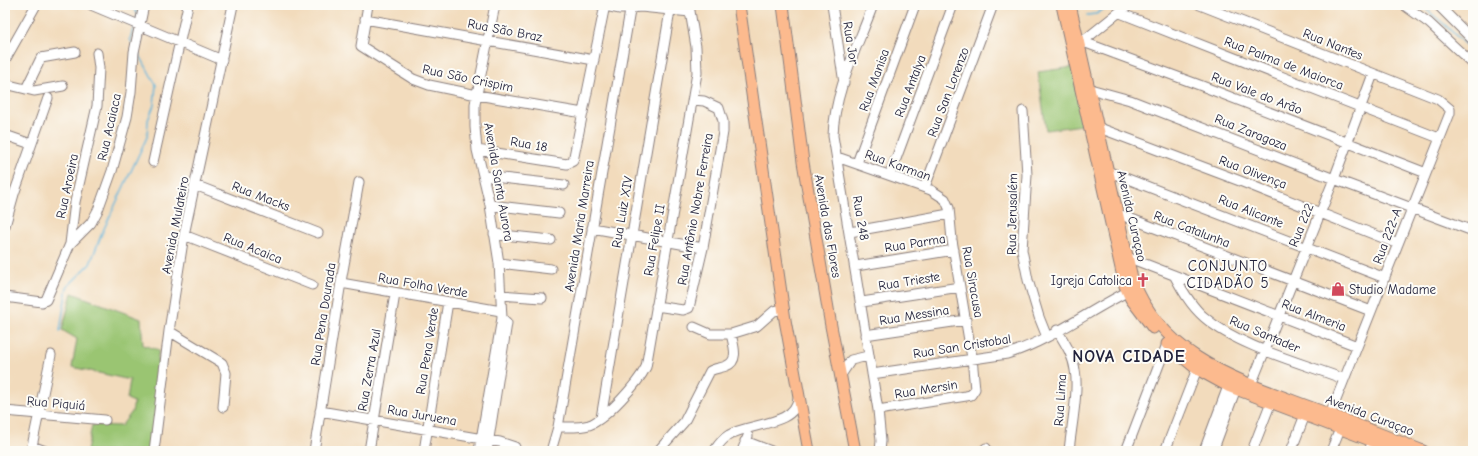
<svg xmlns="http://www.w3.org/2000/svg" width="1478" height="456" viewBox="0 0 1478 456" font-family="'Comic Neue',sans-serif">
	<rect width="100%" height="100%" fill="#fdfcf7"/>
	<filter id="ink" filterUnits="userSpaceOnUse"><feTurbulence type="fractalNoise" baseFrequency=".025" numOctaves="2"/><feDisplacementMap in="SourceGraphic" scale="8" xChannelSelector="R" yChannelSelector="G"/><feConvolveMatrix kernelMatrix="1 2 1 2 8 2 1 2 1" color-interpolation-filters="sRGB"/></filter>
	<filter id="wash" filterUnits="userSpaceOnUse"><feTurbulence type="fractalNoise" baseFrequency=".012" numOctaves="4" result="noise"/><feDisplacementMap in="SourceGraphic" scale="16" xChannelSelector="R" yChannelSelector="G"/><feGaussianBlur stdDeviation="0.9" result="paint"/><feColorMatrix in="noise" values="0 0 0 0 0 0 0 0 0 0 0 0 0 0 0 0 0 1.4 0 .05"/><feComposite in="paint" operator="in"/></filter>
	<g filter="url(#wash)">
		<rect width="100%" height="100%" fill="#f2dbbc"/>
		<!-- green -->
		<path fill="#9ac572" stroke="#5e7456" d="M 1073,67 L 1082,125 L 1046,130 L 1038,72 Z
			M 72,293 L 141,319 L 143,345 L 159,350 L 157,362 L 159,362 L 159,374 L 162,375 L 151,451 L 87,451 L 92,425 L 121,426 L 132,412 L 134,402 L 127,399 L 130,380 L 72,367 L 77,339 L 62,330 Z"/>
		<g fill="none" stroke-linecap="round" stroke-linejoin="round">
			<!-- stream -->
			<path stroke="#60b5dc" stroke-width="1.5" d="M 134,5 L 137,15 L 136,21
				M 1421,5 L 1445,25 L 1473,52
				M 1087,15 L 1096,14 L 1110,5
				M 132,43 L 130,39 L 134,26
				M 60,331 L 67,287 L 90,264 L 102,233 L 147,137 L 148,120 L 154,105 L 156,85 L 138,52"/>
		</g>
	</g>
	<g filter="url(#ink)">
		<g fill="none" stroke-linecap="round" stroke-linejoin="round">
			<defs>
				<path id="minor" d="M 91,5 L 222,60
					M 368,5 L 361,46 L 413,79 L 429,85 L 477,95 L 583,113
					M 600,5 L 620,9 L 641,7 L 690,12
					M 832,5 L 844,83
					M 873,5 C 858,46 834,91 833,136 L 878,410 L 881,441 L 880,451
					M 1200,5 L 1438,99 L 1450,109 L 1450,113 L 1330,415
					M 1404,5 L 1429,23 L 1473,64
					M 1438,5 L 1473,40
					M 1120,13 L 1439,138
					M 365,19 L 594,60
					M 1078,40 L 1202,86 L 1426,173
					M 1082,42 L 1128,5
					M 5,60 L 36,5
					M 5,84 L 34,91 L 63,86
					M 1083,87 L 1130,100 L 1334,179 L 1473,231
					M 26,89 L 41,58 L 75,52
					M 1023,111 L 1027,175 L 1022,250 L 1028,280 L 1039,317 L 1047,337
					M 1097,127 L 1240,181 L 1398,244
					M 5,135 L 31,144
					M 477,150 L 567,164 L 573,161 L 605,5
					M 837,157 L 931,190 L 945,199 L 949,208 L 952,240 L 972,358 L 975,389 L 971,395 L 966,396 L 878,410
					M 153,162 L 188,5
					M 857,163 L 915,5
					M 1107,171 L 1385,278
					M 890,175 L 953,5
					M 484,176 L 564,185
					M 195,185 L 318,233
					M 925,187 L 993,5
					M 490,205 L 559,213
					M 1116,213 L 1371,311
					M 5,226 L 14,194 L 48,98
					M 592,228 L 703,248
					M 850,232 L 949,214
					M 494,234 L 551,240
					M 184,235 L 312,285
					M 70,244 L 91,223 L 98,210 L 112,171 L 127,117 L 131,92 L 134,52 L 144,5
					M 1127,257 L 1357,346
					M 499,263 L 551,269
					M 856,266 L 954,250
					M 1174,275 C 1182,290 1191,306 1204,317 C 1237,346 1302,363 1344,379
					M 341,283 L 501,311
					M 501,295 L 542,298
					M 5,297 L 42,302 L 46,300 L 70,244 L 75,202 L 97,106 L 99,68 L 97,53
					M 862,302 L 960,287
					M 656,306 L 683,310 L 689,308 L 703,248 L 723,132 L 723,121 L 719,108 L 704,101 L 693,100
					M 694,327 L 710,334 L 731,334 L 757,326 L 774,311 L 784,309
					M 1057,330 C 1065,343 1073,355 1075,370 C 1079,390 1071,429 1069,451
					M 169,331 L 222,363 L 226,373 L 223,407
					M 865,335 L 966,320
					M 872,374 L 1007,354 C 1052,340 1091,309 1133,289
					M 841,375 L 851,360 L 868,356
					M 1251,385 L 1334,179 L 1373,74
					M 5,411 L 105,420
					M 320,411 L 500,442 L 515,447 L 516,451
					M 601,418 L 670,11
					M 558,427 C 568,427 579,428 589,425 C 606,419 638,383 646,367 L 697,73 L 696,47 L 689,5
					M 745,441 L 771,451
					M 32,446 L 45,451
					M 31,451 L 51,355
					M 154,451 L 169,331 L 184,235 L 233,5
					M 314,451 L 342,276 L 359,182
					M 369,451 L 395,294
					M 424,451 L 448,302
					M 479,451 L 502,318 L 499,263 L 490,205 L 477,150 L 475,127 L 475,104 L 495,5
					M 487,451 L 507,323 L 502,318
					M 551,451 L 558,427 L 631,5
					M 658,451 L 684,422 L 710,371 C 715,368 721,368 726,366 C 740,361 733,344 731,334
					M 714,451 C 718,445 722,439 729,435 C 748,423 796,426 798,398
					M 742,451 L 748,436
					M 983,451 L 986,448
					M 1126,451 L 1167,344
					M 1165,451 L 1197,369
					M 1204,451 L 1230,381
					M 1213,451 L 1238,383
					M 1252,451 L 1271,402
					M 1291,451 L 1305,415
					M 1331,451 L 1340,429
					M 1369,451 L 1373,441"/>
				<path id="major" d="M 739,5 L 785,320 L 809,451
					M 783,5 L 803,162 L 831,326 L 855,451
					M 1062,5 L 1125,286 L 1131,299 L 1153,328
					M 1070,5 L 1132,278 C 1162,357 1235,379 1307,406 C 1346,420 1385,436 1423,451
					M 1167,344 L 1197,369 L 1228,386 L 1399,451"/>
			</defs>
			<!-- minor casing -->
			<use href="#minor" stroke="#8a7e7c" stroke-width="11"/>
			<!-- major casing -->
			<use href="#major" stroke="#8a7e7c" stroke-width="13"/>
			<!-- minor -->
			<use href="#minor" stroke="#fff" stroke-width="9"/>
			<!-- major -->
			<use href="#major" stroke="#fcba8e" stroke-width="11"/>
		</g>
	</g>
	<!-- icons -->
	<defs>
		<symbol id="church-bare" viewBox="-9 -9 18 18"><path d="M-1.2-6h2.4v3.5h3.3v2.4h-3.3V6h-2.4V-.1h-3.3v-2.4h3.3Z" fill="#d1495b" stroke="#fdfcf7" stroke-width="2.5" paint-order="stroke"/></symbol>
		<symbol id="shop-bare" viewBox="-9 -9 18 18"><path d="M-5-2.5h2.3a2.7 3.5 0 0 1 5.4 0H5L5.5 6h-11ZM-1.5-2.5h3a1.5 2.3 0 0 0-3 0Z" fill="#d1495b" stroke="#fdfcf7" stroke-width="2.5" paint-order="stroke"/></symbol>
	</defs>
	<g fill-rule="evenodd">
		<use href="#church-bare" x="1133" y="270" width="20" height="20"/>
		<use href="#shop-bare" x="1328" y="279" width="20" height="20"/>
	</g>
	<g text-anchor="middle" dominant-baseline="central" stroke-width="4" stroke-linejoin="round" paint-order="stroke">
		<!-- street labels -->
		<g font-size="13" fill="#22223b" stroke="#fdfcf7">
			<text transform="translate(505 30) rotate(11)">Rua São Braz</text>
			<text transform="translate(851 43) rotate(81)">Rua Jor</text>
			<text transform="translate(1333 44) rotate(22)">Rua Nantes</text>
			<text transform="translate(1284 63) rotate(21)">Rua Palma de Maiorca</text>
			<text transform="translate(468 78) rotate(12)">Rua São Crispim</text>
			<text transform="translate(874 80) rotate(-70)">Rua Manisa</text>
			<text transform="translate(910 86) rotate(-69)">Rua Antalya</text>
			<text transform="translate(948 92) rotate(-69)">Rua San Lorenzo</text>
			<text transform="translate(1257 93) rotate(21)">Rua Vale do Arão</text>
			<text transform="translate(109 127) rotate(-77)">Rua Acaiaca</text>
			<text transform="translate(1251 132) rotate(22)">Rua Zaragoza</text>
			<text transform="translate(529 144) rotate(10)">Rua 18</text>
			<text transform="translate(898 165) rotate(20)">Rua Karman</text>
			<text transform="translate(1253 172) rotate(21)">Rua Olivença</text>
			<text transform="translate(499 182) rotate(80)">Avenida Santa Aurora</text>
			<text transform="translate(67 186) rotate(-78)">Rua Aroeira</text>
			<text transform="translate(261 196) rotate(21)">Rua Macks</text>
			<text transform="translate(695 209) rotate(-80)">Rua Antônio Nobre Ferreira</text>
			<text transform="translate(1251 211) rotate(22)">Rua Alicante</text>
			<text transform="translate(622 212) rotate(-80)">Rua Luiz XIV</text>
			<text transform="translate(1012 214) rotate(-89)">Rua Jerusalém</text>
			<text transform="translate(1132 216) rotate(77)">Avenida Curaçao</text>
			<text transform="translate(861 218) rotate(80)">Rua 248</text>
			<text transform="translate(175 225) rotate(-79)">Avenida Mulateiro</text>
			<text transform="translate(1301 225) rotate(-68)">Rua 222</text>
			<text transform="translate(579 226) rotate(-81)">Avenida Maria Marreira</text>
			<text transform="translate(828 226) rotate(80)">Avenida das Flores</text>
			<text transform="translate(1192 229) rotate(21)">Rua Catalunha</text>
			<text transform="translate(1387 236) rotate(-69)">Rua 222-A</text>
			<text transform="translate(654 240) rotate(-80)">Rua Felipe II</text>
			<text transform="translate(915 243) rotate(-9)">Rua Parma</text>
			<text transform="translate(253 248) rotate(22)">Rua Acaica</text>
			<text transform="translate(909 281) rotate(-9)">Rua Trieste</text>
			<text transform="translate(973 282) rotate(80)">Rua Siracusa</text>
			<text transform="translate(423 285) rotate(10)">Rua Folha Verde</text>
			<text transform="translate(323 314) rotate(-81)">Rua Pena Dourada</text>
			<text transform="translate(914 315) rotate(-9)">Rua Messina</text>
			<text transform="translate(1314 315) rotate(21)">Rua Almeria</text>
			<text transform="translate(1265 334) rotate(23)">Rua Santader</text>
			<text transform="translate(962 346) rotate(-9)">Rua San Cristobal</text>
			<text transform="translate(427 351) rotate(-81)">Rua Pena Verde</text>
			<text transform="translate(369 370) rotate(-80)">Rua Zerra Azul</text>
			<text transform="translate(926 389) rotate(-9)">Rua Mersin</text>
			<text transform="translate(1060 400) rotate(-86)">Rua Lima</text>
			<text transform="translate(56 403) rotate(5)">Rua Piquiá</text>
			<text transform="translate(422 415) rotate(10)">Rua Juruena</text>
			<text transform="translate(1370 415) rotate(21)">Avenida Curaçao</text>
		</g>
		<!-- poi labels -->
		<g font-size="13" fill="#22223b" stroke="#fdfcf7" text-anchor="end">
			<text x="1132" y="280">Igreja Catolica</text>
			<text x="1349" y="289" text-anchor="start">Studio Madame</text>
		</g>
		<!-- quarter labels -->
		<g font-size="15" letter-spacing="1" fill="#22223b" stroke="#fdfcf7">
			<text x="1228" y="266">CONJUNTO<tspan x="1228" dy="17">CIDADÃO 5</tspan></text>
		</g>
		<!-- district labels -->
		<g font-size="17" font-weight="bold" letter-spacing="1" fill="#22223b" stroke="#fdfcf7">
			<text x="1129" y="356">NOVA CIDADE</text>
		</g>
	</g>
	<!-- margin -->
	<rect width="1478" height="456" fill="none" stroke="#fdfcf7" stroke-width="20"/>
</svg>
